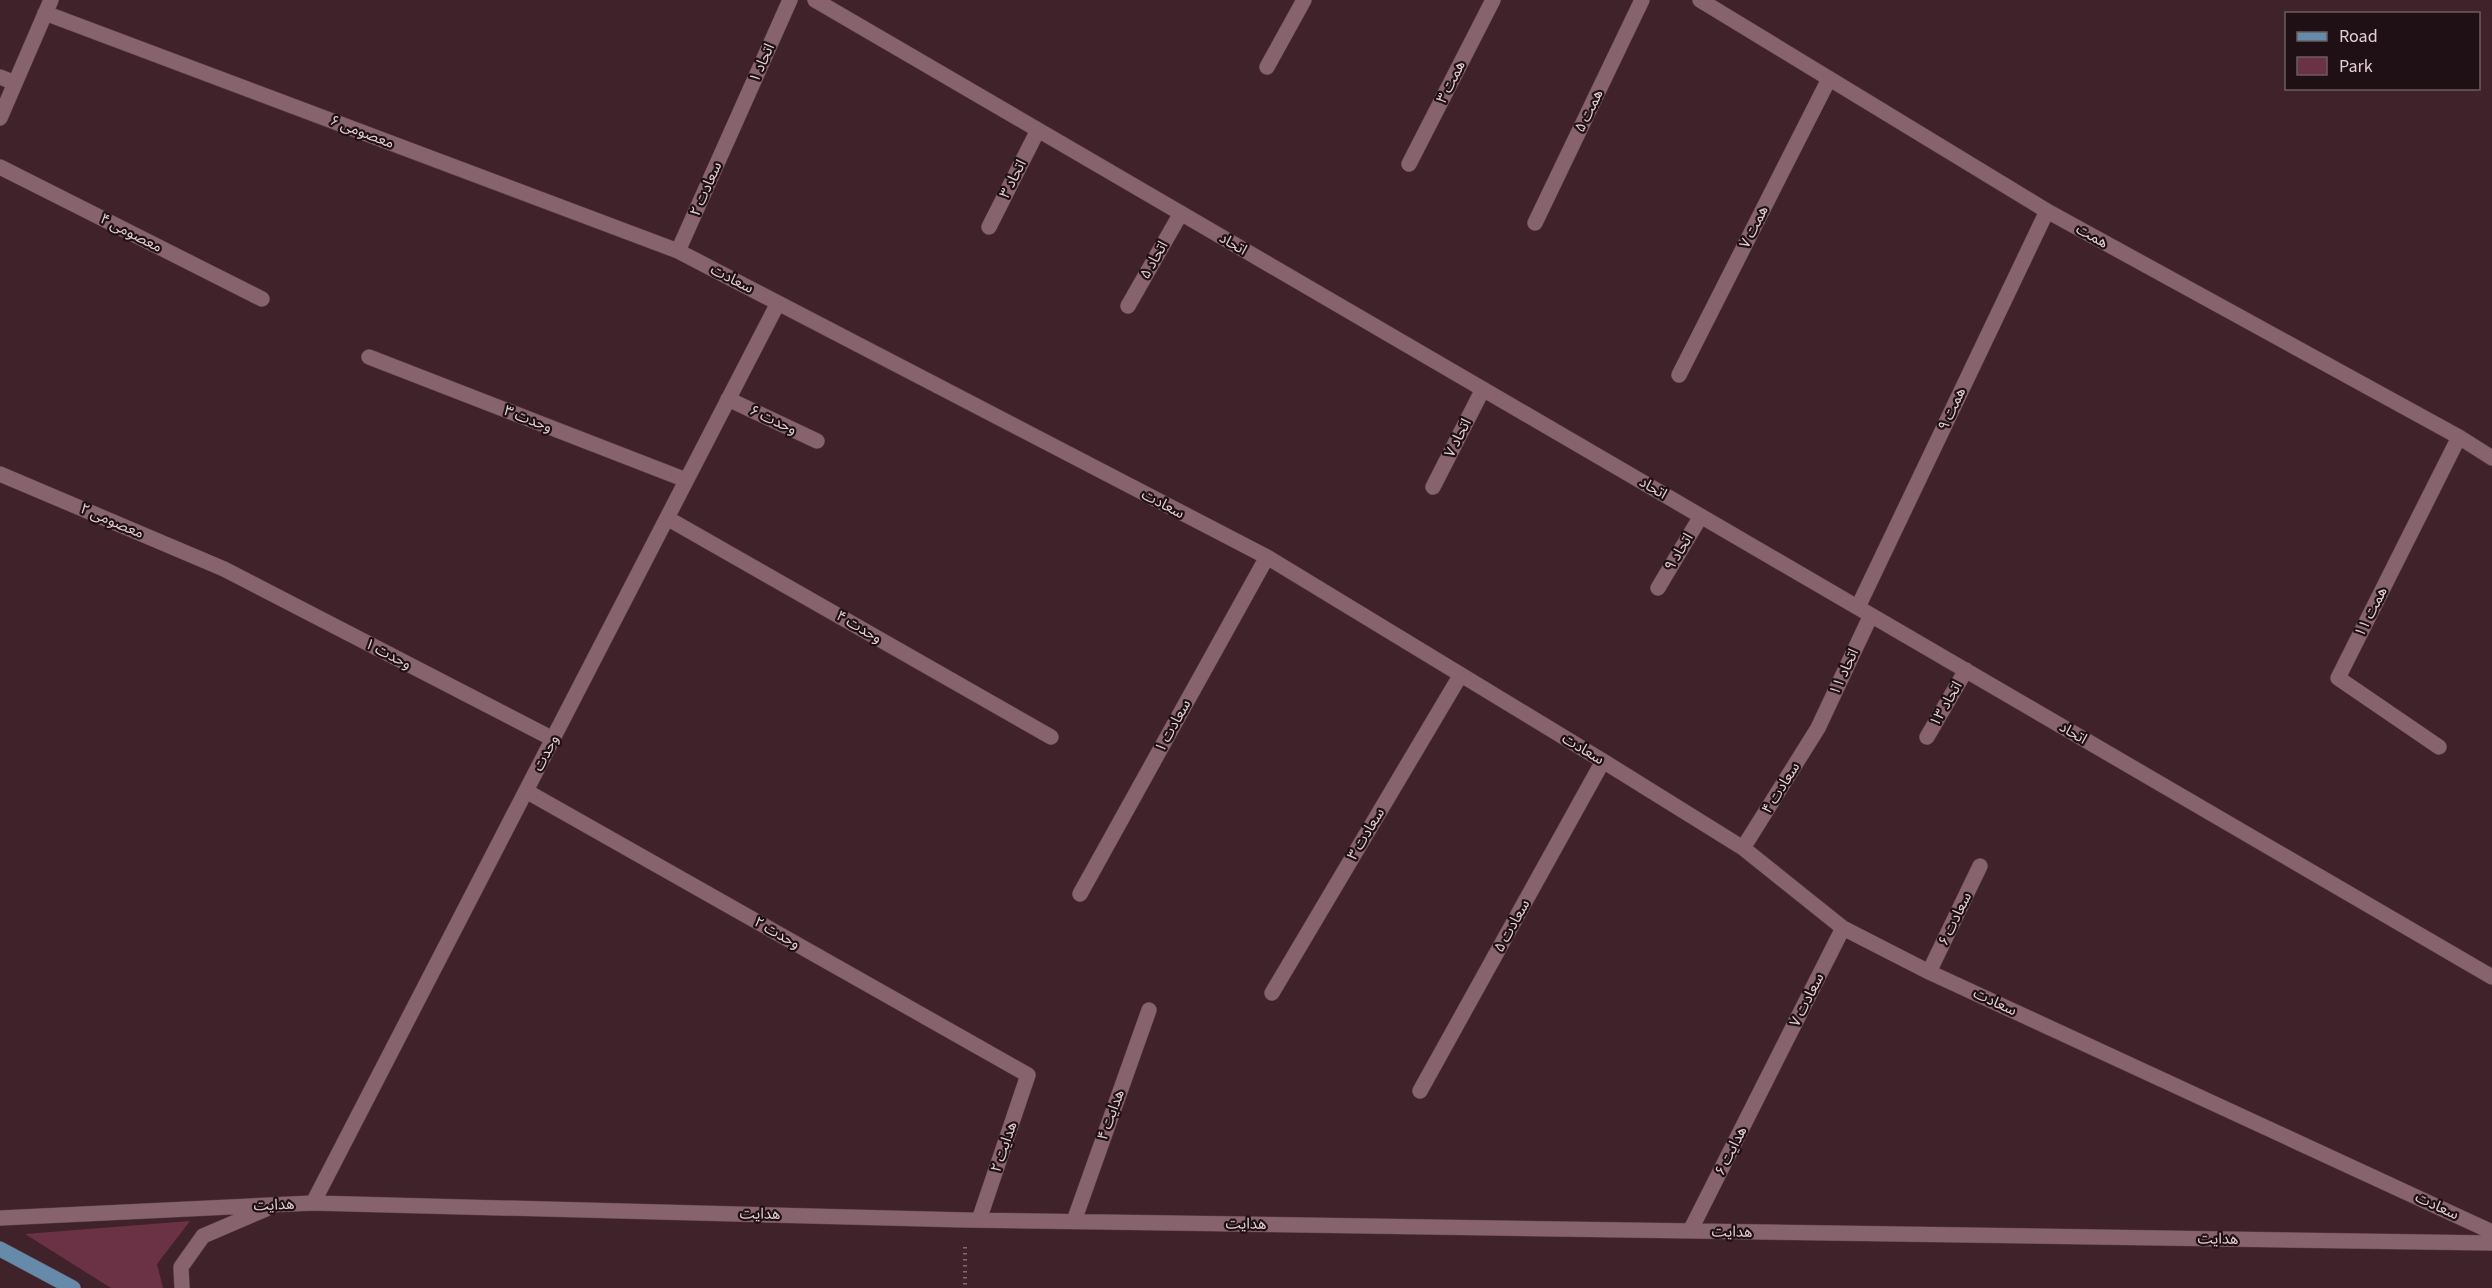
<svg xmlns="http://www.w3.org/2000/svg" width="2492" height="1288" viewBox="0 0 2492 1288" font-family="'Source Sans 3','Noto Sans Arabic',sans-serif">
	<rect width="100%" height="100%" fill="#40222b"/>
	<!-- green -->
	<path fill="#6b3245" d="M 190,1221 L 157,1264 L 163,1288 L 111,1288 L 25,1234 Z"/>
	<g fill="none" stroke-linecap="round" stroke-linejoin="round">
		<defs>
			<path id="minor" d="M 815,0 L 2492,977
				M 1700,0 L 2047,211 L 2459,437 L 2492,458
				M 45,13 L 678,251 L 1267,557 L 1603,761 L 1743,848 L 1843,928 L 1929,972 L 2492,1232
				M 1267,67 L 1304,0
				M 0,77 L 15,83
				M 0,118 L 51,0
				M 1409,164 L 1493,0
				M 0,167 L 262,299
				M 1535,223 L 1642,0
				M 989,227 L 1038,130
				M 678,251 L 790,0
				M 1128,306 L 1181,213
				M 369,357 L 686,480
				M 1679,375 L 1829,79
				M 728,399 L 817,441
				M 0,474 L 224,569 L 553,739
				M 1433,487 L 1483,389
				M 667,518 L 1051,737
				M 1658,588 L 1701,516
				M 1858,607 L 2047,211
				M 1927,737 L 1966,670
				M 2439,747 L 2338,678 L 2459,437
				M 526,791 L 1028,1075 L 979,1220
				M 1743,848 L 1818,728 L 1871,615
				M 1080,894 L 1267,557
				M 1929,972 L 1980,866
				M 1272,993 L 1460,676
				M 1420,1091 L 1603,761
				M 313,1203 L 778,303
				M 0,1218 L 313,1203 L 965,1220 L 2492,1243
				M 1074,1221 L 1149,1010
				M 1690,1231 L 1843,928
				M 182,1288 L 181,1267 L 203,1236 L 266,1209"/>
			<path id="major" d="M 0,1249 L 73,1288"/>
		</defs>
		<!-- minor casing -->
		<use href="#minor" stroke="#5b4149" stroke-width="16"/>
		<!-- major casing -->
		<use href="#major" stroke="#5b4149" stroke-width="16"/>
		<!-- path -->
		<path stroke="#836971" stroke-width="4" stroke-dasharray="1.5 4.5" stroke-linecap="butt" d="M 965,1247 L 965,1288"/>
		<!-- minor -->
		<use href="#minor" stroke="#87636d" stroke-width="15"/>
		<!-- major -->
		<use href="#major" stroke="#668aaa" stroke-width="15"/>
	</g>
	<g text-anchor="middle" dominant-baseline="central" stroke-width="4.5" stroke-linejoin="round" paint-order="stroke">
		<!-- street labels -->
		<g font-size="15" fill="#e2cdd3" stroke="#1e1014">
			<text transform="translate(762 63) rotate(-66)">اتحاد ۱</text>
			<text transform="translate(1451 82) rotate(-63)">همت ۳</text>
			<text transform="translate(1589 111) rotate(-64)">همت ۵</text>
			<text transform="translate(362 132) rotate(21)">معصومی ۶</text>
			<text transform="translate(1013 179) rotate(-63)">اتحاد ۳</text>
			<text transform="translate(706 189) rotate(-66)">سعادت ۲</text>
			<text transform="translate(1754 227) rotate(-63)">همت ۷</text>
			<text transform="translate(131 233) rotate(27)">معصومی ۴</text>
			<text transform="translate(2092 236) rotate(29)">همت</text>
			<text transform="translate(1233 244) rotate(30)">اتحاد</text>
			<text transform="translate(1154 260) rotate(-60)">اتحاد ۵</text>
			<text transform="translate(732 279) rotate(27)">سعادت</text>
			<text transform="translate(1952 409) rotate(-65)">همت ۹</text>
			<text transform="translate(528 419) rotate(21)">وحدت ۳</text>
			<text transform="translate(773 420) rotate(25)">وحدت ۶</text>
			<text transform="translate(1458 438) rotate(-63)">اتحاد ۷</text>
			<text transform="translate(1653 488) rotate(30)">اتحاد</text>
			<text transform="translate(1163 504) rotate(28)">سعادت</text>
			<text transform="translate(112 521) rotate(23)">معصومی ۲</text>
			<text transform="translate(1679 552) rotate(-59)">اتحاد ۹</text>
			<text transform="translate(2371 612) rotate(-63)">همت ۱۱</text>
			<text transform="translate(859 627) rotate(30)">وحدت ۴</text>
			<text transform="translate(388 654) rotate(27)">وحدت ۱</text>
			<text transform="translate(1844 672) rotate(-65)">اتحاد ۱۱</text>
			<text transform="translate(1946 704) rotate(-60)">اتحاد ۱۳</text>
			<text transform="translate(1173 726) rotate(-61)">سعادت ۱</text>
			<text transform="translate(2073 733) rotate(30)">اتحاد</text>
			<text transform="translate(1583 749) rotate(31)">سعادت</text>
			<text transform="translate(546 753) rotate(-63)">وحدت</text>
			<text transform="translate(1781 788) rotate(-58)">سعادت ۴</text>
			<text transform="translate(1366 834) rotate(-59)">سعادت ۳</text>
			<text transform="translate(1955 919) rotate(-64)">سعادت ۶</text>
			<text transform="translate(1512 926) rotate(-61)">سعادت ۵</text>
			<text transform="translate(777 933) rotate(29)">وحدت ۲</text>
			<text transform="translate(1807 1000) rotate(-63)">سعادت ۷</text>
			<text transform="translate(1995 1002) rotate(25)">سعادت</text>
			<text transform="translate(1111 1115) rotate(-70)">هدایت ۴</text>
			<text transform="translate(1004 1147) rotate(-71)">هدایت ۲</text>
			<text transform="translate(1731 1151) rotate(-63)">هدایت ۶</text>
			<text transform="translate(274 1205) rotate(-2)">هدایت</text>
			<text transform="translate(2437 1206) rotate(25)">سعادت</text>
			<text transform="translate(760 1214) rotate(1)">هدایت</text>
			<text transform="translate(1246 1224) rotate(1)">هدایت</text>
			<text transform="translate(1732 1232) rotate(1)">هدایت</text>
			<text transform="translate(2218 1239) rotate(1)">هدایت</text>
		</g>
	</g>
	<!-- legend -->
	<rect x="2285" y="12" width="195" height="78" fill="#1e1014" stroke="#6c5c60" stroke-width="1.5"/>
	<rect x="2297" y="32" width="30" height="9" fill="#668aaa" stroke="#6c5c60" stroke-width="1.5"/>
	<text x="2339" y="42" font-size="18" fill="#e2cdd3">Road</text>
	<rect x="2297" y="57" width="30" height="18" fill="#6b3245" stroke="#6c5c60" stroke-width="1.5"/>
	<text x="2339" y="72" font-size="18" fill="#e2cdd3">Park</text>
</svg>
